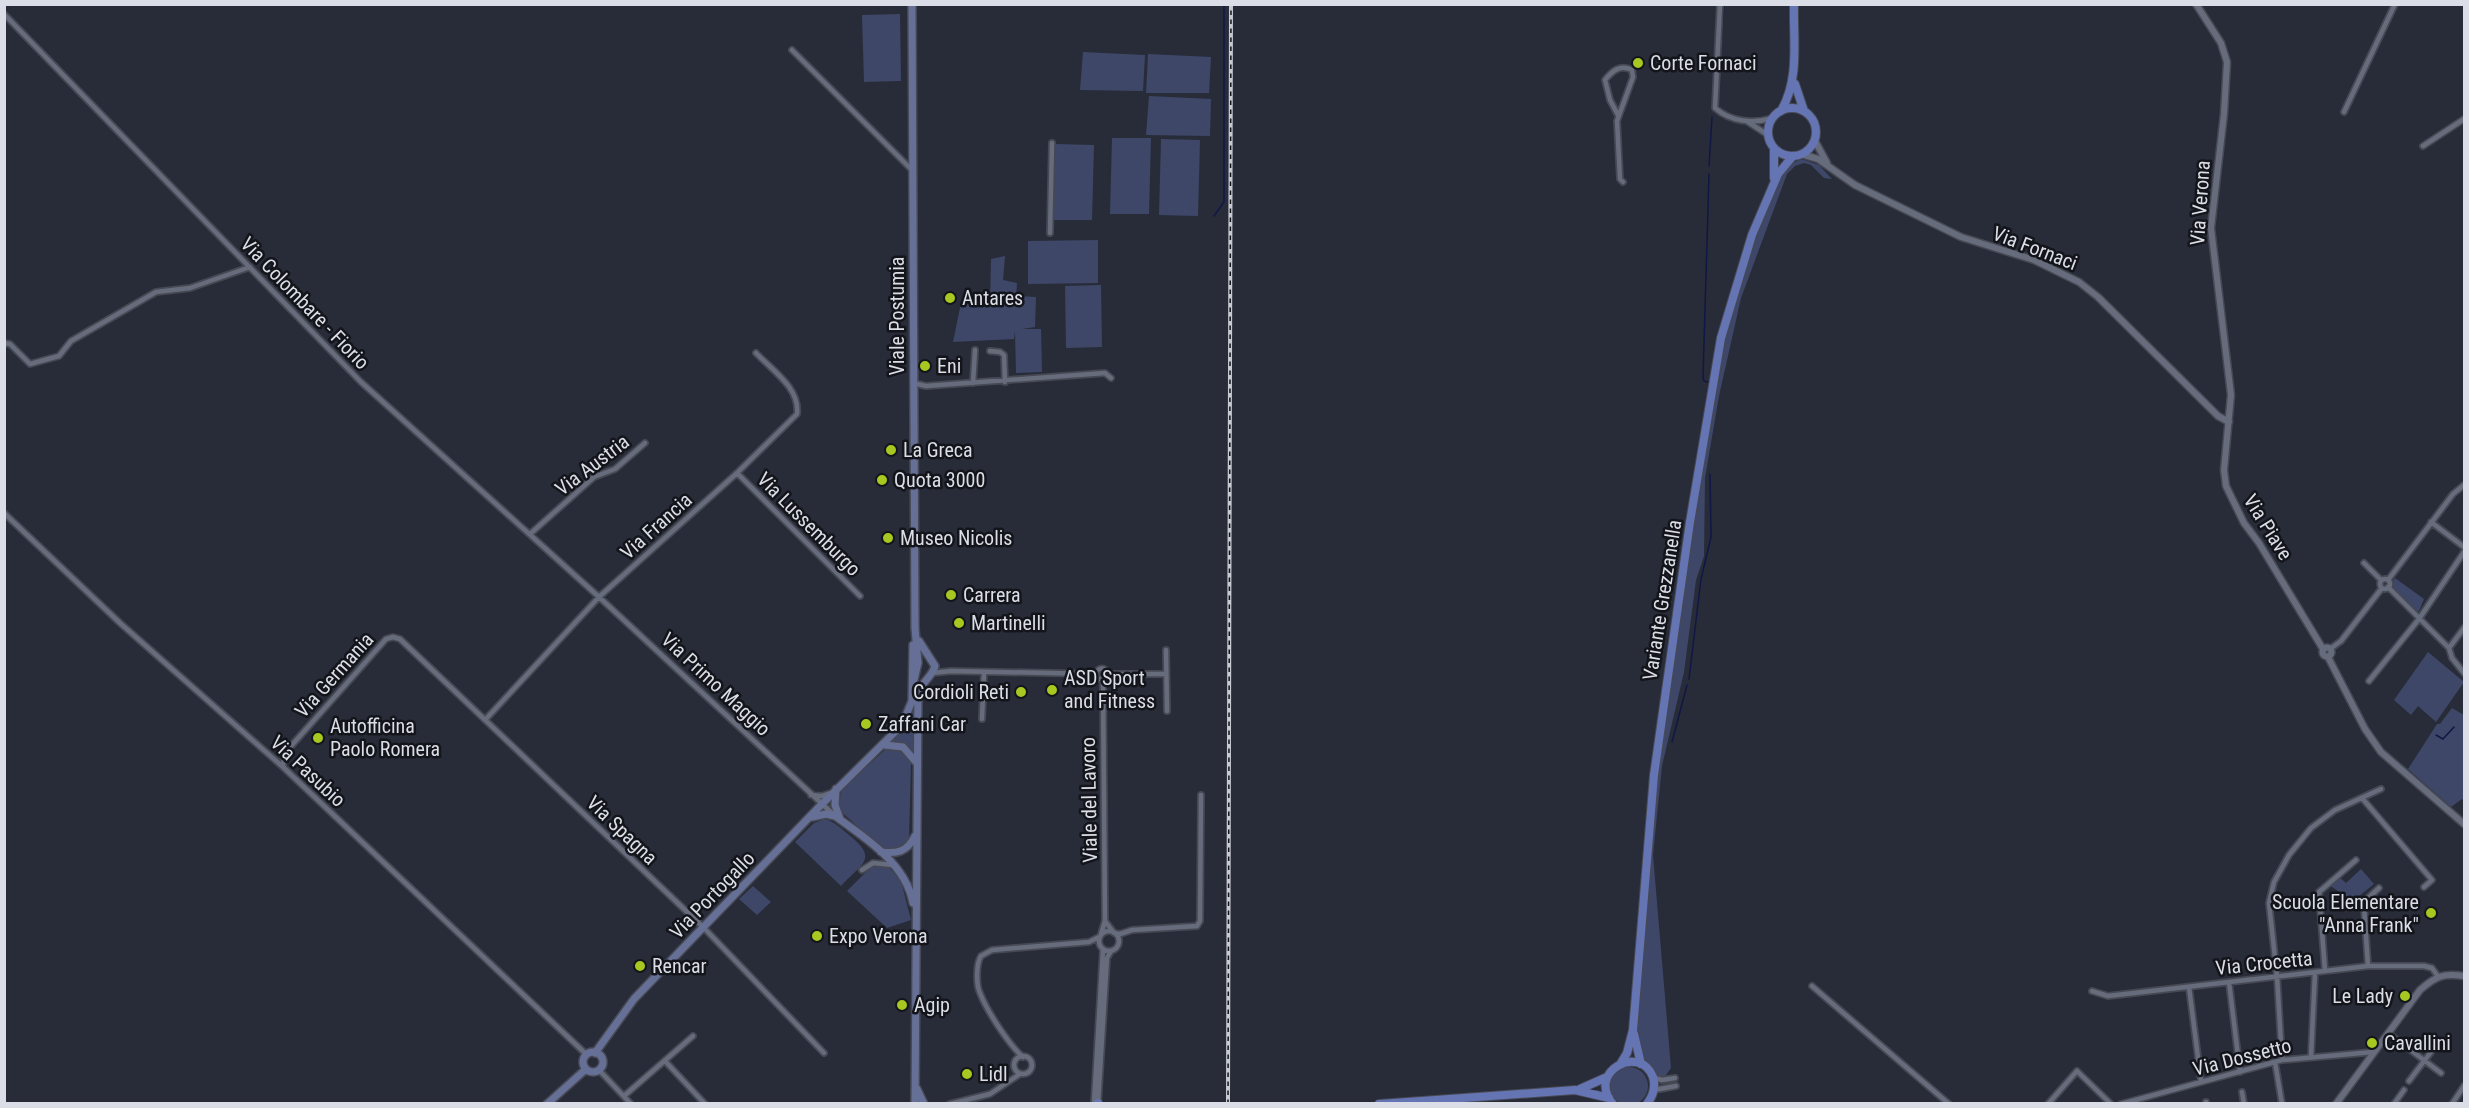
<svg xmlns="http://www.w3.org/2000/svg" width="2469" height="1108" viewBox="0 0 2469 1108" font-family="'Roboto Condensed',sans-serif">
	<rect width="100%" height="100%" fill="#282c39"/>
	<!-- green -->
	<path fill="#3e4768" d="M 900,14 L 901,81 L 864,82 L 862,15 Z
		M 1083,52 L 1145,55 L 1143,91 L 1080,90 Z
		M 1148,54 L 1211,57 L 1209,93 L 1146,93 Z
		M 1149,96 L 1211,99 L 1210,136 L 1146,135 Z
		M 1112,138 L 1151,138 L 1149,214 L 1110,214 Z
		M 1161,139 L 1200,140 L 1198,216 L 1159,215 Z
		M 1055,144 L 1094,145 L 1092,220 L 1053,220 Z
		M 1802,159 L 1819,165 L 1832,179 L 1824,178 L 1811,165 L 1804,163 L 1795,166 L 1787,174 L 1741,298 L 1719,396 L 1705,478 L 1704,556 L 1696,580 L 1684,672 L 1662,766 L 1653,855 L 1671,1068 L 1663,1079 C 1638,1073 1637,1046 1637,1026 L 1648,866 L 1669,687 L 1691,534 C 1696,516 1698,499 1700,480 C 1704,442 1712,404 1719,367 C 1729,316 1745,266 1764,217 C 1772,196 1778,166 1802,159 Z
		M 1098,240 L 1098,283 L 1028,284 L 1028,241 Z
		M 1005,256 L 1003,280 L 1017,283 L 1016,296 L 1036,297 L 1035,327 L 1022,329 L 1041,329 L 1042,372 L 1016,373 L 1015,331 L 1014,339 L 953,342 L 961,303 L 990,306 L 991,259 Z
		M 1101,285 L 1102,347 L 1066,348 L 1065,286 Z
		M 2395,578 L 2424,599 L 2419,611 L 2414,611 L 2395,592 L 2392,583 Z
		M 2428,652 L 2464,682 L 2436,722 L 2418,706 L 2411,715 L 2394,700 Z
		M 2452,708 L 2464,715 L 2464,801 L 2462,799 L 2451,807 L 2408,769 L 2437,724 L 2440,724 Z
		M 913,711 L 915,711 L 913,753 L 906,746 L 891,742 L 910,720 Z
		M 887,748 L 902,750 L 911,763 L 909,839 L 900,849 L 889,850 L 880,846 L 838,809 L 842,789 Z
		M 825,819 C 835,822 842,829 849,835 C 879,859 862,863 841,886 L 795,842 L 814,823 Z
		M 873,865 L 888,866 L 901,881 L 911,920 L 887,928 L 847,891 Z
		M 2361,869 L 2374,884 L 2353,901 L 2329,885 L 2339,877 L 2346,883 Z
		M 753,886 L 771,902 L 757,915 L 739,899 Z
		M1610 1086a19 19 0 1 1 38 0a19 19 0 1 1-38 0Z"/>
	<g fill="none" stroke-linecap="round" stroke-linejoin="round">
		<!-- stream -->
		<path stroke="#101744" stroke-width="1.5" d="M 1720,56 L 1724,4
			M 1709,166 L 1712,117
			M 1214,216 L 1224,202 L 1224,4
			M 1708,382 L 1704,381 L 1703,377 L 1709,174
			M 1689,679 L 1701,579 L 1711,537 L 1710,474
			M 2436,735 L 2443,739 L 2454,727
			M 1672,742 L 1687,685"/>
		<defs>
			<path id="minor" d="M 1720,4 L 1715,108 C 1731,122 1753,124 1773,118
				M 4,14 L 361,382 L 599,597 L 833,814
				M 792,50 L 913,171
				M 2344,112 L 2395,4
				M 1618,115 L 1610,100 L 1605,80 C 1612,71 1620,64 1632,70 L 1633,77 L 1617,121 L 1620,179 L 1623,182
				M 1748,122 L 1768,135
				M 2423,146 L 2464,119
				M 1050,233 L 1052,143
				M 4,343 L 10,344 L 30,364 L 59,356 L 71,341 L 156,292 L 190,288 L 250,267
				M 990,351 L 1000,352 L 1004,355 L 1005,382
				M 913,383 L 926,386 L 1105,373 L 1111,378
				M 973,383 L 975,350
				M 737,473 L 860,596
				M 4,513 L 120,623 L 283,767 L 587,1055
				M 2431,522 L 2464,547
				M 530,534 L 594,477 L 615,469 L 645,443
				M 2364,563 L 2381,580
				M2380 584a5 5 0 1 1 10 0a5 5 0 1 1-10 0Z
				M 2388,580 L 2453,494 L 2464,485
				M 2388,587 L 2449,648 L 2452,658 L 2464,673
				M 2449,648 L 2464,628
				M 2330,649 L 2341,641 L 2382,588
				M 1166,650 L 1167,711
				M1096.5 674a5.5 5.5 0 1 1 11 0a5.5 5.5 0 1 1-11 0Z
				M 932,673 L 951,671 L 1096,674
				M 1108,674 L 1166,674
				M 2369,681 L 2419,619 L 2464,552
				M 982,719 L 984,672
				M 485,720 L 599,597 L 737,473 L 797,414 C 800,388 773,371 756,353
				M 283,767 L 284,754 L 386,639 L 393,637 L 400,639 L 704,928 L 824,1053
				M 811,795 L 822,796 L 831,793
				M 2362,798 L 2432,880 L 2424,887
				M 862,870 L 873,863 L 893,865
				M 1105,921 L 1114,933 L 1120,934 L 1132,930 L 1197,926 L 1200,921 L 1201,795
				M1099 941a10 10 0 1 1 20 0a10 10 0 1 1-20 0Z
				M 1101,934 L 1105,921 L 1103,680
				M 2368,966 L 2364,907 L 2365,901 L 2379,888
				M 2325,971 L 2319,892 L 2356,860
				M 2229,982 L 2240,1072
				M 1812,986 L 1949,1104
				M 2189,987 L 2201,1081
				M 2092,991 L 2108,996 L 2368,966 L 2424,966 L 2432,968 L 2437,975
				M 2388,1033 L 2441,1073
				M 2311,1056 L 2315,973
				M1014 1065a9 9 0 1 1 18 0a9 9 0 1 1-18 0Z
				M 1023,1057 C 1009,1045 987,1011 980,993 C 976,985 976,964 981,956 L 992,950 L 1089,942 L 1099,937
				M 2282,1060 L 2277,976 L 2269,903 L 2274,882 L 2289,855 L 2311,828 L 2335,810 L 2381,789
				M 665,1061 L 705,1104
				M 2275,1062 L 2282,1104
				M 599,1070 L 631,1104
				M 1654,1078 L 1662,1080 L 1675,1078
				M 2409,1081 L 2437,1044
				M 1654,1090 L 1676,1086
				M 2242,1092 L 2244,1104
				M 624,1096 L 693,1036
				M 2206,1102 L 2206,1104
				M 1094,1103 L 1103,949
				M 1098,1103 L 1107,958 L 1111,951
				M 950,1104 L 990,1094 L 1020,1074
				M 2048,1104 L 2077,1071 L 2111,1104
				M 2121,1104 L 2282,1060 L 2373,1052
				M 2394,1104 L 2404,1090
				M 2452,1104 L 2464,1086"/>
			<path id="tertiary" d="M 2196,4 L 2221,43 L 2227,62 L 2224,114 L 2211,228 L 2231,395 L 2224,470 L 2226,486 L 2244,523 L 2259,543 L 2323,649
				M 1815,141 L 1827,163
				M 1801,154 L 1818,159 L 1855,185 L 1961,237 L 2034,260 L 2079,282 L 2098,297 L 2218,416 L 2229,422
				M2322.5 652a4.5 4.5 0 1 1 9 0a4.5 4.5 0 1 1-9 0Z
				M 2328,657 L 2365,729 L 2381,752 L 2464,824
				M 2336,1104 L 2420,990 C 2436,976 2443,973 2464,976"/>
			<path id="secondary" d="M 912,4 L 915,628 L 918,663 L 913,684
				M 885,745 L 903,747 L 916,762
				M 836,789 L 835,805 L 840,819
				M 812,817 L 826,814 L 835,816 C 866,838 906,864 913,903
				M 881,852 C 897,854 907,852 915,836
				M583 1062a10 10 0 1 1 20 0a10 10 0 1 1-20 0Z
				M 595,1053 L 634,999 L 821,805 L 902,725 L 912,701 L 913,645
				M 917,1089 L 924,1104
				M 547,1104 L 586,1069
				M 915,1104 L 918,696 C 920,682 932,678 935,666 L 919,641"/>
			<path id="primary" d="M 1795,84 L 1804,111
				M1768 132a24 24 0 1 1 48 0a24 24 0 1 1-48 0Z
				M 1781,111 C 1800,79 1793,40 1794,4
				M 1774,148 L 1774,178
				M 1634,1034 L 1641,1064
				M 1621,1063 L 1627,1053 L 1633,1030 L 1654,775 L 1690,522 L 1721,338 L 1752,235 L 1778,174 L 1793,156
				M 1580,1089 L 1607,1077
				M 1098,1104 L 1098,1103
				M 1379,1104 L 1575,1090 L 1609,1098
				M 1613,1104 C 1586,1072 1640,1043 1653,1077 C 1656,1087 1653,1096 1647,1104"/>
		</defs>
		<!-- minor casing -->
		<use href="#minor" stroke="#464953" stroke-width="8"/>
		<!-- tertiary casing -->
		<use href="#tertiary" stroke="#464953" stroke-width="9"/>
		<!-- secondary casing -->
		<use href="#secondary" stroke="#464953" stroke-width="10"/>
		<!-- primary casing -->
		<use href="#primary" stroke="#464953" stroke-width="10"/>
		<!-- minor -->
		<use href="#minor" stroke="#676c7c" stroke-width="4.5"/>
		<!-- tertiary -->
		<use href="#tertiary" stroke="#676c7c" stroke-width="6"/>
		<!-- secondary -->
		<use href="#secondary" stroke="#667097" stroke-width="7"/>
		<!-- primary -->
		<use href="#primary" stroke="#6574b3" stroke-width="8"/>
		<defs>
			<path id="rail" d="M 1228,1104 L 1231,4"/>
		</defs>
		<!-- rail casing -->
		<use href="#rail" stroke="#c7cad3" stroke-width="4"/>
		<!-- rail -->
		<use href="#rail" stroke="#13151b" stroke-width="1.5" stroke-dasharray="4.5" stroke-linecap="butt"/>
	</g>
	<!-- markers -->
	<g fill="#a6c820" stroke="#13151b" stroke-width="2">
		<circle cx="1638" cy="63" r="6"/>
		<circle cx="950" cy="298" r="6"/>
		<circle cx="925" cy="366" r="6"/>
		<circle cx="891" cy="450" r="6"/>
		<circle cx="882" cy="480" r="6"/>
		<circle cx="888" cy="538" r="6"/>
		<circle cx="951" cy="595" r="6"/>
		<circle cx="959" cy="623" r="6"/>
		<circle cx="1052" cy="690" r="6"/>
		<circle cx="1021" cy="692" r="6"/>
		<circle cx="866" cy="724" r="6"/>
		<circle cx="318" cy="738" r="6"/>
		<circle cx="2431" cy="913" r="6"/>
		<circle cx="817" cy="936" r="6"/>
		<circle cx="640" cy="966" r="6"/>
		<circle cx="2405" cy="996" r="6"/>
		<circle cx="902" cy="1005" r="6"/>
		<circle cx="2372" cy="1043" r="6"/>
		<circle cx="967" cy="1074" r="6"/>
	</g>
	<g text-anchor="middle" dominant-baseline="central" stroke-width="5" stroke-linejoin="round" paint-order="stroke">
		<!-- poi labels -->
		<g font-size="20" fill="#dbdee6" stroke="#13151b" text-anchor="start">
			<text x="1650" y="63">Corte Fornaci</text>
			<text x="962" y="298">Antares</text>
			<text x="937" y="366">Eni</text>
			<text x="903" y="450">La Greca</text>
			<text x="894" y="480">Quota 3000</text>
			<text x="900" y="538">Museo Nicolis</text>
			<text x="963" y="595">Carrera</text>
			<text x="971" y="623">Martinelli</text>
			<text x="1064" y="678">ASD Sport<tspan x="1064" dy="23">and Fitness</tspan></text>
			<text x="1009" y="692" text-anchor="end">Cordioli Reti</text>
			<text x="878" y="724">Zaffani Car</text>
			<text x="330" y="726">Autofficina<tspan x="330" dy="23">Paolo Romera</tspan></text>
			<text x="2419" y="902" text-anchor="end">Scuola Elementare<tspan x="2419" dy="23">"Anna Frank"</tspan></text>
			<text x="829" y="936">Expo Verona</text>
			<text x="652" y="966">Rencar</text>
			<text x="2393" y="996" text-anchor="end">Le Lady</text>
			<text x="914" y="1005">Agip</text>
			<text x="2384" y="1043">Cavallini</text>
			<text x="979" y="1074">Lidl</text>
		</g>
		<!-- street labels -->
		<g font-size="20" fill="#dbdee6" stroke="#13151b">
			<text transform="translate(2200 203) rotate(-86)">Via Verona</text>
			<text transform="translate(2035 248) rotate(21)">Via Fornaci</text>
			<text transform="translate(305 303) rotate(46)">Via Colombare - Fiorio</text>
			<text transform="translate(897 316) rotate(-90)">Viale Postumia</text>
			<text transform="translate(592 465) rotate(-37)">Via Austria</text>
			<text transform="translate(809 524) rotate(45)">Via Lussemburgo</text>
			<text transform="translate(656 526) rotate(-42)">Via Francia</text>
			<text transform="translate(2268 527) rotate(58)">Via Piave</text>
			<text transform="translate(1662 600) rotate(-81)">Variante Grezzanella</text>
			<text transform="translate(334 675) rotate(-48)">Via Germania</text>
			<text transform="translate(716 684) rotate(43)">Via Primo Maggio</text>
			<text transform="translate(308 771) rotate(43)">Via Pasubio</text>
			<text transform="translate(1089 800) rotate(-91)">Viale del Lavoro</text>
			<text transform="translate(622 830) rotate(44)">Via Spagna</text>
			<text transform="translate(712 895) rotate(-46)">Via Portogallo</text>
			<text transform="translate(2264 963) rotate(-6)">Via Crocetta</text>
			<text transform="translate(2242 1057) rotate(-14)">Via Dossetto</text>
		</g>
	</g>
	<!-- border -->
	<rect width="2469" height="1108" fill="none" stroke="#dbdee6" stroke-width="12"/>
</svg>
